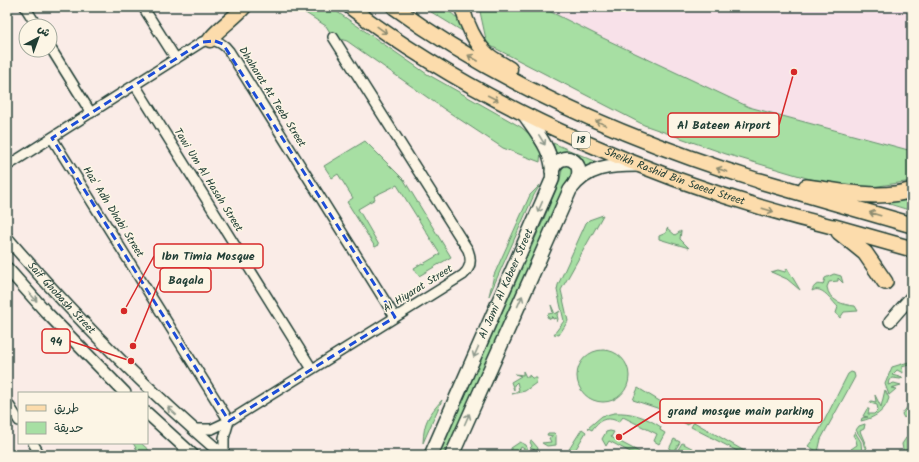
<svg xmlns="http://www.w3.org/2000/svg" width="919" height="462" viewBox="0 0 919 462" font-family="Kalam,'Playpen Sans Arabic',sans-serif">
	<rect width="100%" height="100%" fill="#faece7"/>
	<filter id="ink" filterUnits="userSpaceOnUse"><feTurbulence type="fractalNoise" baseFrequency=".025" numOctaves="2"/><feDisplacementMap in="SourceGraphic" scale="8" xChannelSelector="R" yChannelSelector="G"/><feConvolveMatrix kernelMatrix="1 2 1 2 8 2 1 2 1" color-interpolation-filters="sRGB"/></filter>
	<g filter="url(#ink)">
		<!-- built -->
		<path fill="#f8e1e9" d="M 541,7 L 912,7 L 912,151 L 749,107 L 603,38 Z"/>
		<!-- green -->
		<path fill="#a7dfa3" stroke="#638e6c" d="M 296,7 L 330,7 L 427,74 L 521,127 L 535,139 L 541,150 L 540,162 L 503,148 L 444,109 L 347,41 L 333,37 L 326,26 Z
			M 423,7 C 447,7 456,12 467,34 Z
			M 479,7 L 541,7 L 603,38 L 749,107 L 912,151 L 912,181 L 865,188 L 810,179 L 726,154 L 644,125 L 487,44 Z
			M 365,141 L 404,180 L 451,257 L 419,276 L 414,268 L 422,263 L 423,264 L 440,254 L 397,185 L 374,196 L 375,199 L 358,209 L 379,245 L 375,247 L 347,202 L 353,198 L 338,174 L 332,178 L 324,166 Z
			M 553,143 L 597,162 L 598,163 L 586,168 L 557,157 Z
			M 565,165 L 573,166 L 573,176 L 565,186 L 444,455 L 438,455 L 543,221 L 560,180 L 562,169 Z
			M 540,185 L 534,195 L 489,296 L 494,275 L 530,195 Z
			M 912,197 L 912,211 L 883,202 Z
			M 603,215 L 561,290 L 568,321 L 559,335 L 554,334 L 564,321 L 557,290 L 558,285 L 586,223 L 589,220 Z
			M 667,228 L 675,235 L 681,231 L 680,239 L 689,248 L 659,239 L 659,236 L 666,233 Z
			M 787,268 L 800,290 L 787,279 L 771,272 L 778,270 L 785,272 Z
			M 834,274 L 841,276 L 843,283 L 838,278 L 838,281 L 829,282 L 827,287 C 829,301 843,305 855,306 L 858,311 L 844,312 L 840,318 L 836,313 L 838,307 C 831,300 822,285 812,291 C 814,285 817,283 823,285 L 825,278 Z
			M 551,305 L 555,314 L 560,311 L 557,315 L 558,319 L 557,322 L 556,318 L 553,319 L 552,316 L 551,319 L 547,317 L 548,314 L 553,313 Z
			M577 376a26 26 0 1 1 52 0a26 26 0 1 1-52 0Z
			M 912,361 L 912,364 L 902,367 L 903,373 L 897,370 L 892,375 L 903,378 L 900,379 L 893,378 L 889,380 L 888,385 L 894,383 L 901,385 L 891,388 L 896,389 L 889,395 L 885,384 L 892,367 Z
			M 523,371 L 526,377 L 529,377 L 529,375 L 532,378 L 537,378 L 536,383 L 525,391 L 512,394 L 519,390 L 517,382 L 514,385 L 514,390 L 511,382 L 521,376 L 515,374 L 523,375 Z
			M 851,372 L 854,373 L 855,377 L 821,439 L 818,452 L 808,446 L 818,433 L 848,374 Z
			M 638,388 L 691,420 L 688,425 L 657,408 L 633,400 Z
			M 885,390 L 889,398 C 885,412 874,418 861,421 L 862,418 L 868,417 L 863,416 L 867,409 L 869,409 L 868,414 L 874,414 L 878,410 L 877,405 L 870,403 L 871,401 L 876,402 L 875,395 L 881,407 Z
			M 442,400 L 423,443 C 424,421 428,416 442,400 Z
			M 912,401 L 912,411 L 904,418 L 902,414 Z
			M 614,413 C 632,412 646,417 661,427 L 660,430 L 665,433 L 659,444 L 654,441 L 657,434 L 623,417 L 619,422 C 608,416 599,419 592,430 L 588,428 L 602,416 Z
			M 694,422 L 746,452 L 745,455 L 691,427 Z
			M 865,424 L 864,429 L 860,431 L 867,448 L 865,450 L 863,441 L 856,430 L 859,426 Z
			M 582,429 L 586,432 L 574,452 L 579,455 L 569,455 L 568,451 Z
			M 610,431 L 614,432 L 611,437 L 645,455 L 636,455 L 609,441 L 606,446 L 602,439 L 606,432 Z
			M 855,432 L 861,442 L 862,453 L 856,454 L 851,449 L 857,445 L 856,440 L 853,435 Z
			M 548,433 L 554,433 L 556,435 L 556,445 L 547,446 L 542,443 L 551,442 L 549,438 L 553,436 L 547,435 Z
			M 912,434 L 912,440 L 909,444 L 912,451 L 908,452 L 912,455 L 904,455 L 902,444 L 906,438 Z
			M 674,439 L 680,442 L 674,452 L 669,449 Z
			M 532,441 L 538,448 L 537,455 L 533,455 L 535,450 L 530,448 L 532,446 L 530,442 Z
			M 520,442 L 526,445 L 528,451 L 521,447 L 517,455 L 511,455 L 511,448 Z
			M 133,443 L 141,443 L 154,455 L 140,455 Z
			M 682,443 L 705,455 L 696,455 L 687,451 L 685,455 L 676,453 Z"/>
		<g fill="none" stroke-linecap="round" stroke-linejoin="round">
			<defs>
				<path id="minor" d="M 25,7 L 37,26
					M 143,7 L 176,59
					M 50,47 L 91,113
					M 135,85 L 312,369
					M 52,138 L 229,421
					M 7,166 L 202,42 C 213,38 222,42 229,51 L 395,317
					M 7,402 L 19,421
					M 193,429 L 212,429 L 229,421 L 463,275 C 471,268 472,260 468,250 L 333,37
					M 33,443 L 40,455
					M 224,455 L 224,438 L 229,421"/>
				<g id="tertiary">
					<path id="s1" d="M 7,238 C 74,316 145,388 223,455"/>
					<path d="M 7,268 L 46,312 L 125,393"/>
					<path d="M 890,321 L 912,296"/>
					<path d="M 147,413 L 193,455"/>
				</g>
				<g id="secondary">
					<path d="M 552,171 C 560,147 589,161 575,183"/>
					<path id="s2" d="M 431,455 L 552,180 C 556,154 537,133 524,114"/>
					<path d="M 452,455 L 570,190 C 587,166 611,165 638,165"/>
				</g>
				<g id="primary">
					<path id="s3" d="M 350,7 C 488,111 666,186 834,227"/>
					<path d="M 394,7 C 503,86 631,141 760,181"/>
					<path d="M 462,7 C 466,23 475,43 488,55 C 494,60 503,64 510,69"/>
					<path d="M 210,40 C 214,32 236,17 244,7"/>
				</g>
				<path id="trunk" d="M 760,181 L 912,225
					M 806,187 C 840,191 879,201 912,190
					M 834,227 L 912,249
					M 839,232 L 865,253 L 885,282"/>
			</defs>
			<!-- minor casing -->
			<use href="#minor" stroke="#1f3d34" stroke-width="12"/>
			<!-- tertiary casing -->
			<use href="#tertiary" stroke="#1f3d34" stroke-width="14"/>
			<!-- secondary casing -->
			<use href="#secondary" stroke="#1f3d34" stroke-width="16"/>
			<!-- primary casing -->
			<use href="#primary" stroke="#1f3d34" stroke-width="17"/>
			<!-- trunk casing -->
			<use href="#trunk" stroke="#1f3d34" stroke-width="18"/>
			<!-- minor -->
			<use href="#minor" stroke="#fcf5e5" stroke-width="9"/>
			<!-- tertiary -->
			<use href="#tertiary" stroke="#fcf5e5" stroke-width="11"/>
			<!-- secondary -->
			<use href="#secondary" stroke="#fcf5e5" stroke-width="13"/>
			<!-- primary -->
			<use href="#primary" stroke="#fcdcac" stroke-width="14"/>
			<!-- trunk -->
			<use href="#trunk" stroke="#fcdcac" stroke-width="15"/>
		</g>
		<!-- one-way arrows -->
		<defs><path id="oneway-shaft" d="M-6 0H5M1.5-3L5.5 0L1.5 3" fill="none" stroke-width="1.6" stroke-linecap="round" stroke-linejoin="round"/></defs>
		<g stroke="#8e8c70">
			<use href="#oneway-shaft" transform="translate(382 30) rotate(36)"/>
			<use href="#oneway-shaft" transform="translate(473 58) rotate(-150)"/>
			<use href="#oneway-shaft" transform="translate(493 98) rotate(27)"/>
			<use href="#oneway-shaft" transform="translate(601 123) rotate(-156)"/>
			<use href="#oneway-shaft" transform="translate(722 170) rotate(-161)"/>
			<use href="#oneway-shaft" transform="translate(768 210) rotate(17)"/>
			<use href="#oneway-shaft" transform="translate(875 214) rotate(-164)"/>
		</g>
		<g stroke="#8e998c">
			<use href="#oneway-shaft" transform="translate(542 140) rotate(58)"/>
			<use href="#oneway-shaft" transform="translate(540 207) rotate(114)"/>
			<use href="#oneway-shaft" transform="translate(33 297) rotate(48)"/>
			<use href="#oneway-shaft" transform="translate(520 301) rotate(-66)"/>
			<use href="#oneway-shaft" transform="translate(476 352) rotate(114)"/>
			<use href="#oneway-shaft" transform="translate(172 411) rotate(-138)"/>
			<use href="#oneway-shaft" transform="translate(467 419) rotate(-66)"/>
		</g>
	</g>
	<!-- marked area -->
	<path fill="none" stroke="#1d4ed8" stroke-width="3" stroke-dasharray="8 5" stroke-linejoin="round" d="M 215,41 L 223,44 L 395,317 L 229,421 L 52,138 L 202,42 Z"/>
	<g text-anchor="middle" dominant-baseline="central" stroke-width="3" stroke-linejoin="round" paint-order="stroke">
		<!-- shield labels -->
		<rect fill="#fcf5e5" stroke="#617469" stroke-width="1" x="572" y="132" width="18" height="16" rx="3"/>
		<g font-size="10" font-weight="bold" fill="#1f3d34">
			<text x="581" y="140">18</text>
		</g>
		<!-- street labels -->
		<g font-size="11" fill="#1f3d34" stroke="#fcf5e5">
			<text transform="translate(272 97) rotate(58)">Dhaharat At Teeb Street</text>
			<text stroke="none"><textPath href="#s3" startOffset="368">Sheikh Rashid Bin Saeed Street</textPath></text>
			<text transform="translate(208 180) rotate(58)">Tawi Um Al Hasah Street</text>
			<text transform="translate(113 212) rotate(58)">Haz' Adh Dhabi Street</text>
			<text stroke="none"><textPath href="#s2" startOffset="187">Al Jami' Al Kabeer Street</textPath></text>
			<text transform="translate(418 289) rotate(-32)">Al Hiyarat Street</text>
			<text stroke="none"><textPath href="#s1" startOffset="81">Saif Ghobash Street</textPath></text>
		</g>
	</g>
	<!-- callouts -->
	<path fill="none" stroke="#d62828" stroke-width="1.5" d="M794 72L779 125M124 311L154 256M133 346L160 280M131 361L70 341M619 437L660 411"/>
	<g fill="#d62828" stroke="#fcf5e5" stroke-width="1.5">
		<circle cx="794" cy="72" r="4"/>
		<circle cx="124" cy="311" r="4"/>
		<circle cx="133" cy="346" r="4"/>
		<circle cx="131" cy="361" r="4"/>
		<circle cx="619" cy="437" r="4"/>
	</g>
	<g fill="#fcf5e5" stroke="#d62828" stroke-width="1.5">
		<rect x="668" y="113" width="111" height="24" rx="4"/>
		<rect x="154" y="244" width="109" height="24" rx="4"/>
		<rect x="160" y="268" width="51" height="24" rx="4"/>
		<rect x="42" y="329" width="28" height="24" rx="4"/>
		<rect x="660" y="399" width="162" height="24" rx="4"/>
	</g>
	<g font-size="12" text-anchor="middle" font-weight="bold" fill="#1f3d34">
		<text x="724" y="129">Al Bateen Airport</text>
		<text x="208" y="260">Ibn Timia Mosque</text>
		<text x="186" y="284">Baqala</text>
		<text x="56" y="345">94</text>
		<text x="741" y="415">grand mosque main parking</text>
	</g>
	<!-- margin -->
	<rect width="919" height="462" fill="none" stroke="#fcf5e5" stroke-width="24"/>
	<rect x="12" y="12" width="895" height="438" fill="none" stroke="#1f3d34" stroke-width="1.5" filter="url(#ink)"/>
	<!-- legend -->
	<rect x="18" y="392" width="130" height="52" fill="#fcf5e5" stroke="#a4ab9e"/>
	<rect x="26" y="405" width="20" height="6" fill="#fcdcac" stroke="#a4ab9e"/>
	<text x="54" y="412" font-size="12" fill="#1f3d34">طريق</text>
	<rect x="26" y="422" width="20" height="12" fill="#a7dfa3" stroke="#a4ab9e"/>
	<text x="54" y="432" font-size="12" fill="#1f3d34">حديقة</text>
	<!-- north arrow -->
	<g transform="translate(38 38) rotate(41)"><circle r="19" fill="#fcf5e5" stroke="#a4ab9e"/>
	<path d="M0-3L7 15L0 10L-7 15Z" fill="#1f3d34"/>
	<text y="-6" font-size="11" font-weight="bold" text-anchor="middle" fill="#1f3d34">ش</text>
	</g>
</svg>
